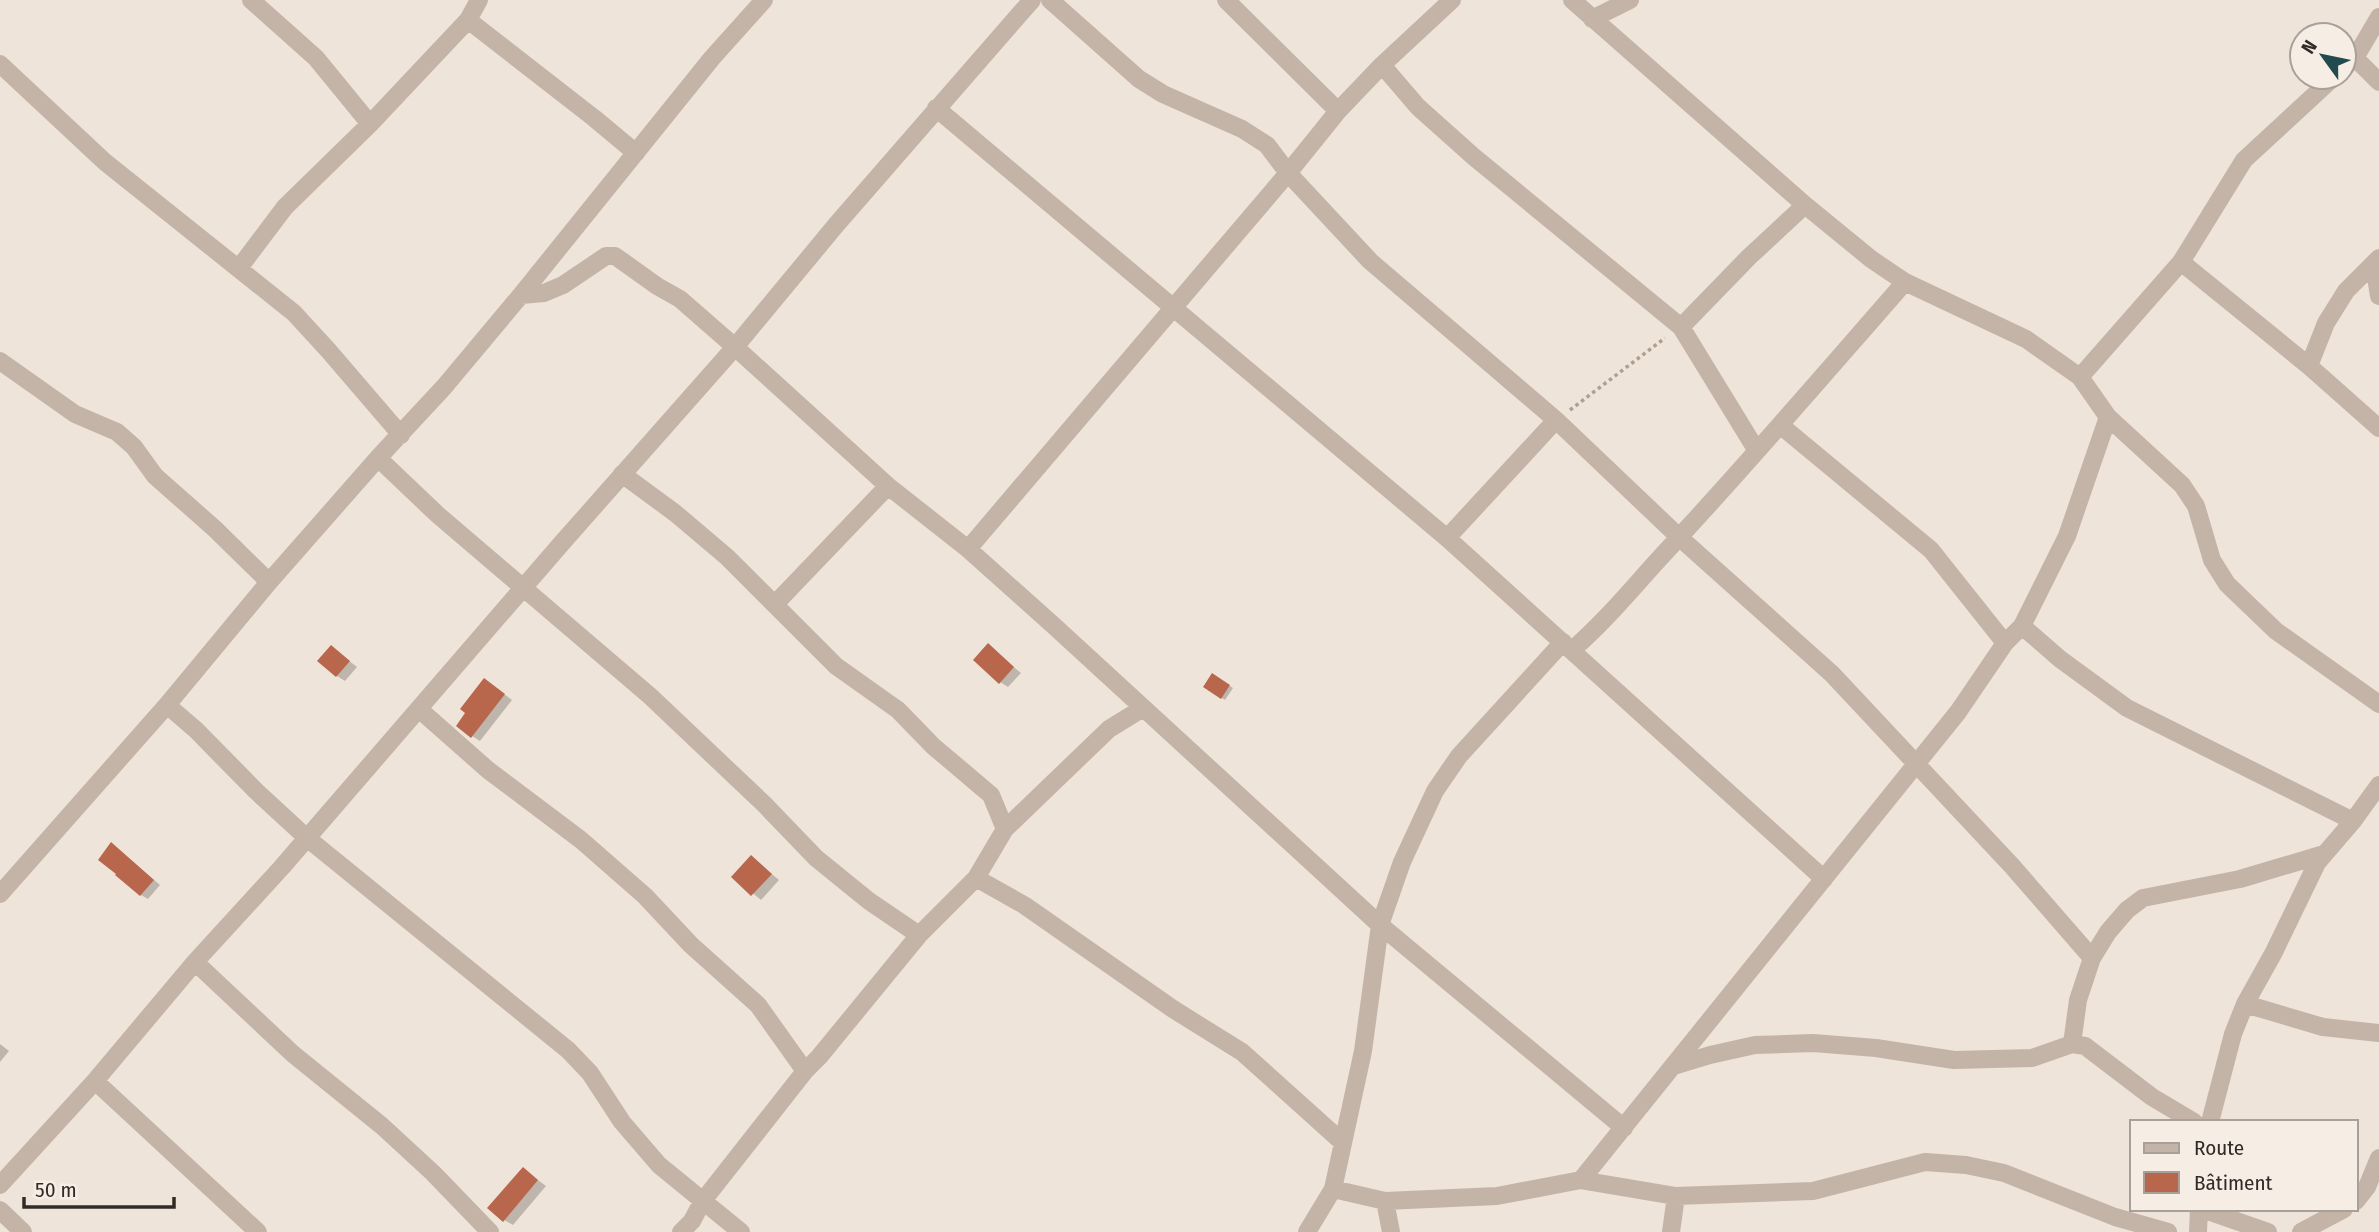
<svg xmlns="http://www.w3.org/2000/svg" width="2379" height="1232" viewBox="0 0 2379 1232" font-family="'Fira Sans Condensed',sans-serif">
	<rect width="100%" height="100%" fill="#eee4d9"/>
	<!-- shadow -->
	<path fill="#0003" d="M 988,646 L 1021,673 L 1008,687 L 1000,682 Z
		M 331,647 L 357,667 L 345,681 L 337,676 Z
		M 1213,675 L 1233,688 L 1225,700 L 1205,687 Z
		M 492,685 L 512,700 L 480,741 L 472,736 Z
		M 118,849 L 160,885 L 148,899 L 141,895 Z
		M 751,857 L 779,880 L 761,900 L 733,877 Z
		M 0,1044 L 9,1051 L 0,1062 Z
		M 523,1169 L 546,1186 L 513,1225 L 504,1220 Z"/>
	<!-- building -->
	<path fill="#b8674d" d="M 988,643 L 1014,667 L 999,684 L 973,660 Z
		M 331,645 L 350,661 L 336,677 L 317,661 Z
		M 1212,673 L 1230,685 L 1221,699 L 1203,687 Z
		M 484,678 L 505,694 L 471,738 L 456,726 L 465,713 L 460,709 Z
		M 111,842 L 154,880 L 140,896 L 115,875 L 116,874 L 98,860 Z
		M 751,855 L 772,874 L 751,896 L 731,877 Z
		M 523,1167 L 538,1180 L 503,1222 L 487,1208 Z"/>
	<g fill="none" stroke-linecap="round" stroke-linejoin="round">
		<!-- path -->
		<path stroke="#b09f91" stroke-width="3.5" stroke-dasharray="3.5 3.5" stroke-linecap="butt" d="M 1570,410 L 1665,338"/>
		<!-- street -->
		<path stroke="#c4b4a7" stroke-width="18" d="M 251,0 L 316,58 L 370,124
			M 1032,0 L 836,225 L 735,347 L 888,486 L 968,549 L 1053,625 L 1380,925 L 1624,1128
			M 1050,0 L 1139,79 L 1163,94 L 1242,129 L 1267,145 L 1288,173 L 1370,261 L 1556,420 L 1679,537 L 1832,674 L 2012,866 L 2092,958
			M 1226,0 L 1338,111
			M 1572,0 L 1805,205 L 1871,259 L 1905,282 L 2026,339 L 2080,377 L 2108,417 L 2182,485 L 2196,506 L 2212,560 L 2227,584 L 2276,631 L 2379,704
			M 1592,19 L 1630,0
			M 468,20 L 594,118 L 636,153
			M 2355,58 L 2379,82
			M 0,64 L 105,162 L 294,313 L 328,350 L 401,435
			M 1382,65 L 1418,107 L 1474,157 L 1681,327 L 1757,451
			M 2344,68 L 2355,58 L 2379,17
			M 936,108 L 1447,538 L 1824,879
			M 2181,262 L 2309,366 L 2379,428
			M 2374,264 L 2379,296
			M 239,268 L 285,207 L 370,124 L 468,20 L 479,0
			M 1681,327 L 1749,257 L 1805,205
			M 0,361 L 75,414 L 117,432 L 134,447 L 155,476 L 215,529 L 269,582
			M 2309,366 L 2326,323 L 2346,291 L 2379,258
			M 2080,377 L 2181,262 L 2244,160 L 2334,77
			M 1780,425 L 1931,550 L 2005,643
			M 378,458 L 438,515 L 650,696 L 764,804 L 816,858 L 869,901 L 919,935
			M 622,474 L 675,513 L 727,557 L 836,666 L 898,710 L 933,746 L 991,795 L 1005,829
			M 1447,538 L 1556,420
			M 968,549 L 1288,173 L 1338,111 L 1382,65 L 1452,0
			M 775,604 L 888,486
			M 2022,626 L 2060,659 L 2127,708 L 2353,821
			M 1572,650 C 1609,618 1638,581 1671,546 C 1751,460 1827,371 1905,282
			M 167,705 L 196,730 L 256,791 L 307,838 L 568,1050 L 590,1073 L 622,1122 L 659,1165 L 741,1232
			M 420,710 L 488,770 L 581,840 L 645,896 L 691,945 L 758,1005 L 805,1071
			M 976,878 L 1024,905 L 1173,1009 L 1242,1052 L 1341,1141
			M 0,894 L 167,705 L 269,582 L 378,458 L 444,387 L 521,295 L 712,58 L 764,0
			M 195,962 L 282,867 L 561,544 L 735,347 L 680,299 L 657,286 L 615,256 L 606,256 L 563,285 L 544,293 L 521,295
			M 2245,1004 L 2323,1027 L 2379,1033
			M 2072,1044 L 2078,1000 L 2092,958 L 2108,932 L 2127,910 L 2143,898 L 2240,879 L 2324,854
			M 1674,1066 L 1710,1055 L 1755,1045 L 1813,1043 L 1876,1048 L 1954,1060 L 2032,1058 L 2072,1044 L 2085,1046 L 2152,1097 L 2194,1122
			M 95,1081 L 258,1232
			M 2210,1122 L 2233,1034 L 2245,1004 L 2274,952 L 2317,863 L 2353,821 L 2379,785
			M 1581,1180 L 1958,712 L 2005,643 L 2022,626 L 2067,536 L 2108,417
			M 0,1185 L 95,1081 L 195,962 L 293,1054 L 382,1126 L 433,1173 L 490,1232
			M 1333,1189 L 1385,1201 L 1497,1196 L 1581,1180 L 1676,1196 L 1813,1191 L 1925,1162 L 1966,1165 L 2004,1173 L 2115,1217 L 2168,1232
			M 1385,1201 L 1391,1232
			M 2356,1201 L 2367,1187 L 2379,1158
			M 2202,1209 L 2268,1232
			M 0,1210 L 23,1232
			M 681,1232 L 692,1221 L 702,1202 L 805,1071 L 819,1057 L 919,935 L 976,878 L 1005,829 L 1109,729 L 1143,708
			M 1307,1232 L 1333,1189 L 1363,1051 L 1380,925 L 1402,862 L 1435,791 L 1459,756 L 1563,642
			M 1671,1232 L 1676,1196
			M 2198,1232 L 2199,1209
			M 2301,1232 L 2344,1209"/>
	</g>
	<!-- legend -->
	<rect x="2130" y="1120" width="228" height="91" fill="#f6eee5" stroke="#a8a099" stroke-width="2"/>
	<rect x="2144" y="1143" width="35" height="10" fill="#c4b4a7" stroke="#a8a099" stroke-width="2"/>
	<text x="2194" y="1155" font-size="21" fill="#322a26">Route</text>
	<rect x="2144" y="1172" width="35" height="21" fill="#b8674d" stroke="#a8a099" stroke-width="2"/>
	<text x="2194" y="1190" font-size="21" fill="#322a26">Bâtiment</text>
	<!-- north arrow -->
	<g transform="translate(2323 56) rotate(303)"><circle r="33" fill="#f6eee5" stroke="#a8a099" stroke-width="2"/>
	<path d="M0-5L12 26L0 18L-12 26Z" fill="#214b4e"/>
	<text y="-10" font-size="19" font-weight="bold" text-anchor="middle" fill="#322a26">N</text>
	</g>
	<!-- scale -->
	<path d="M24 1197v10h150v-10" fill="none" stroke="#322a26" stroke-width="3.5"/>
	<text x="35" y="1197" font-size="21" fill="#322a26" stroke="#f6eee5" stroke-width="5" paint-order="stroke">50 m</text>
</svg>
